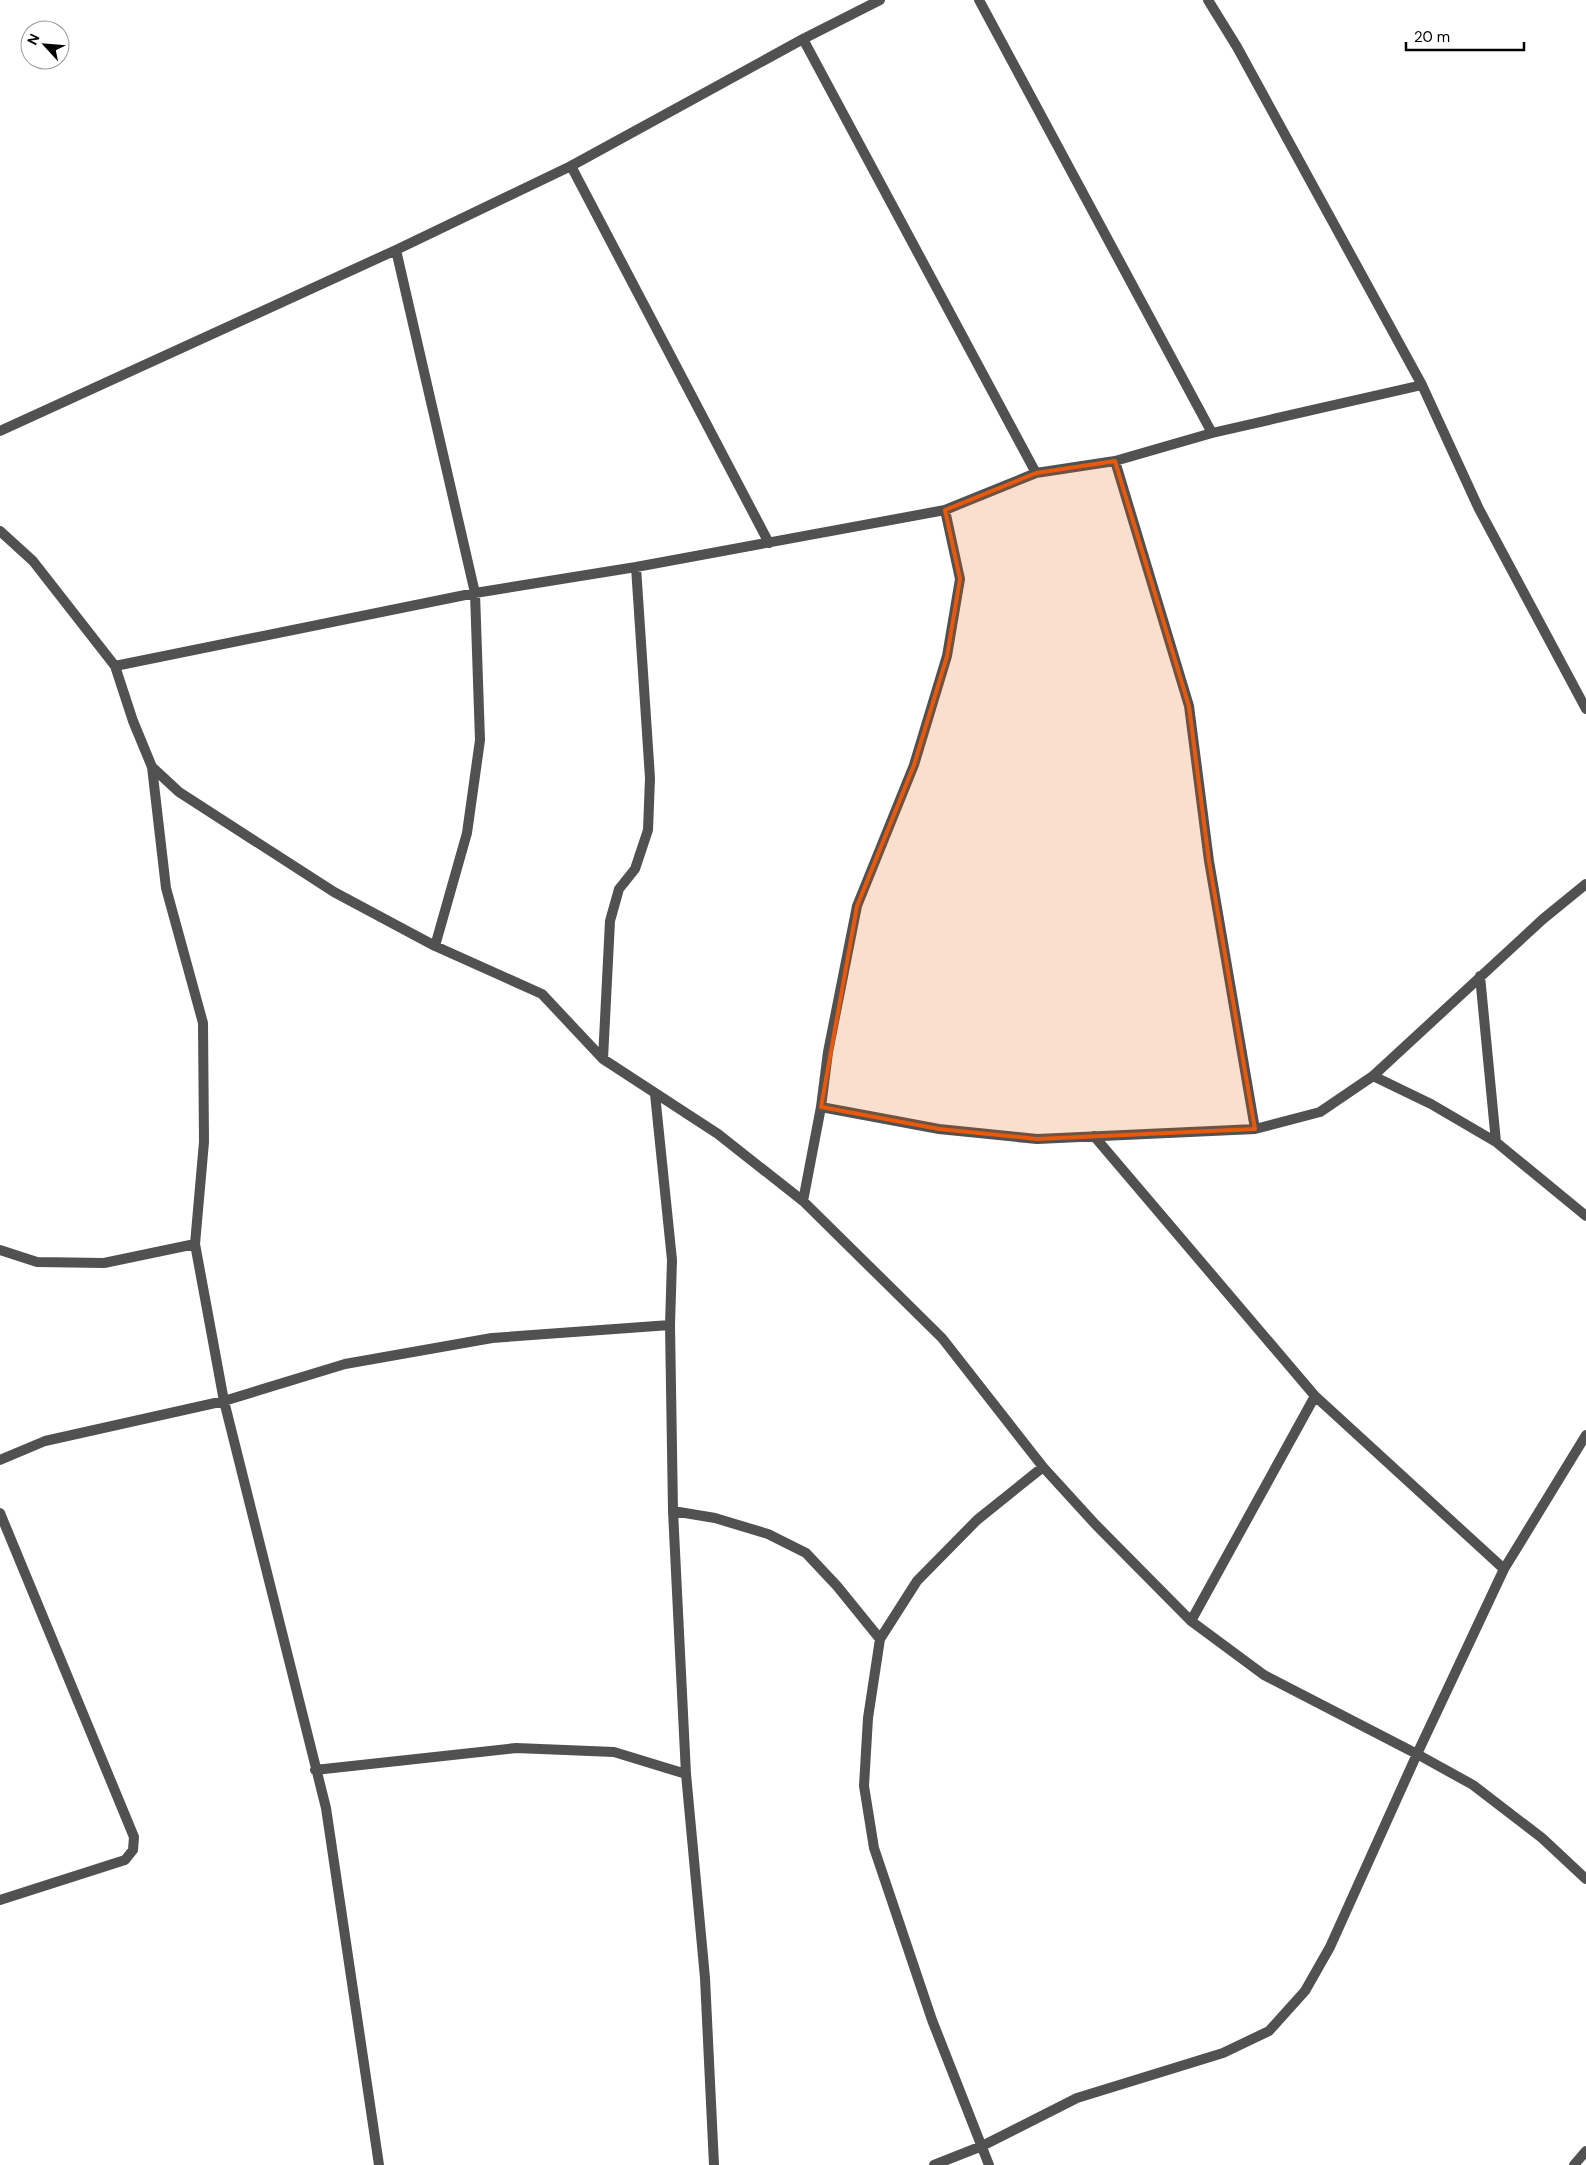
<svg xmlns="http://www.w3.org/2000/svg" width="1586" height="2165" viewBox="0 0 1586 2165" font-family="'DM Sans',sans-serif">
	<rect width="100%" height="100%" fill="#fff"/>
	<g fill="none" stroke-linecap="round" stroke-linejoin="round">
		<!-- minor -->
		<path stroke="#515151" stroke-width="10" d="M 979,0 L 1212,433
			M 1208,0 L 1237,47 L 1422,385 L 1479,509 L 1586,709
			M 803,39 L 1036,473
			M 571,166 L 769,543
			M 396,250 L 475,593 L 480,740 L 467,833 L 435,946
			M 0,431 L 396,250 L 571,166 L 803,39 L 880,0
			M 1115,461 L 1189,706 L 1209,861 L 1255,1129
			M 0,531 L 33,561 L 115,666 L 133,721 L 152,767 L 166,888 L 203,1023 L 204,1142 L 195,1244 L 224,1401 L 326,1808 L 379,2165
			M 115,666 L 475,593 L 636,567 L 945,510 L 1036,473 L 1115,461 L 1212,433 L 1422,385
			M 152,767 L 179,792 L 334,892 L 435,946 L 542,994 L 603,1059 L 718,1134 L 803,1201 L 942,1338 L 1043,1467 L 1096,1525 L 1191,1621 L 1264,1675 L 1417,1754 L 1473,1785 L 1542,1838 L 1586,1879
			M 1480,976 L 1496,1142
			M 603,1059 L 610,921 L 619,889 L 635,869 L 648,830 L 650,778 L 636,567
			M 1373,1076 L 1431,1104 L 1496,1142 L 1586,1216
			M 655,1094 L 672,1260 L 670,1325 L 673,1511 L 686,1774 L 705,1978 L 714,2165
			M 821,1107 L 939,1129 L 1037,1139 L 1255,1129 L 1320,1112 L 1373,1076 L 1543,919 L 1586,884
			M 1094,1136 L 1315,1396 L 1504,1569
			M 803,1201 L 821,1107 L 828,1052 L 857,906 L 914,765 L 947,656 L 960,579 L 945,510
			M 0,1250 L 37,1262 L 104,1263 L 195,1244
			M 0,1460 L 45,1441 L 224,1401 L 345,1364 L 492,1338 L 670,1325
			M 673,1511 L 715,1518 L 768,1534 L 806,1553 L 837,1586 L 880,1639
			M 0,1513 L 134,1837 L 133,1850 L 125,1860 L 0,1900
			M 1191,1621 L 1315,1396
			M 315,1770 L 516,1748 L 614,1752 L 686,1774
			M 934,2165 L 982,2146 L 1077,2098 L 1223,2053 L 1269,2031 L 1305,1991 L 1330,1947 L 1417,1754 L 1504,1569 L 1586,1435
			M 989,2165 L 932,2020 L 874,1848 L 864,1786 L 868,1718 L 880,1639 L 917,1581 L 977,1520 L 1043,1467
			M 1574,2165 L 1586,2151"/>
	</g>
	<!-- marked area -->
	<path fill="#e8590c" fill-opacity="0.2" stroke="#e8590c" stroke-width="4" stroke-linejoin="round" d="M 1115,461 L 1189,706 L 1209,861 L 1255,1129 L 1037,1139 L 939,1129 L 821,1107 L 857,906 L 914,765 L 947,656 L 960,579 L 945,510 L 1036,473 Z"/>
	<!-- north arrow -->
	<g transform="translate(45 45) rotate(296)"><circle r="24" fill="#ffffff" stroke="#999999"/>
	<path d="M0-4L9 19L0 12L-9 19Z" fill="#000000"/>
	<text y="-8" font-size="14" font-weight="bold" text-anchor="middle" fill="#000000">N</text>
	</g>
	<!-- scale -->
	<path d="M1406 42v8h118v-8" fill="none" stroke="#000000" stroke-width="2.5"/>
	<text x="1414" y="42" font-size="15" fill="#000000" stroke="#ffffff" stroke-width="4" paint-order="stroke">20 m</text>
</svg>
